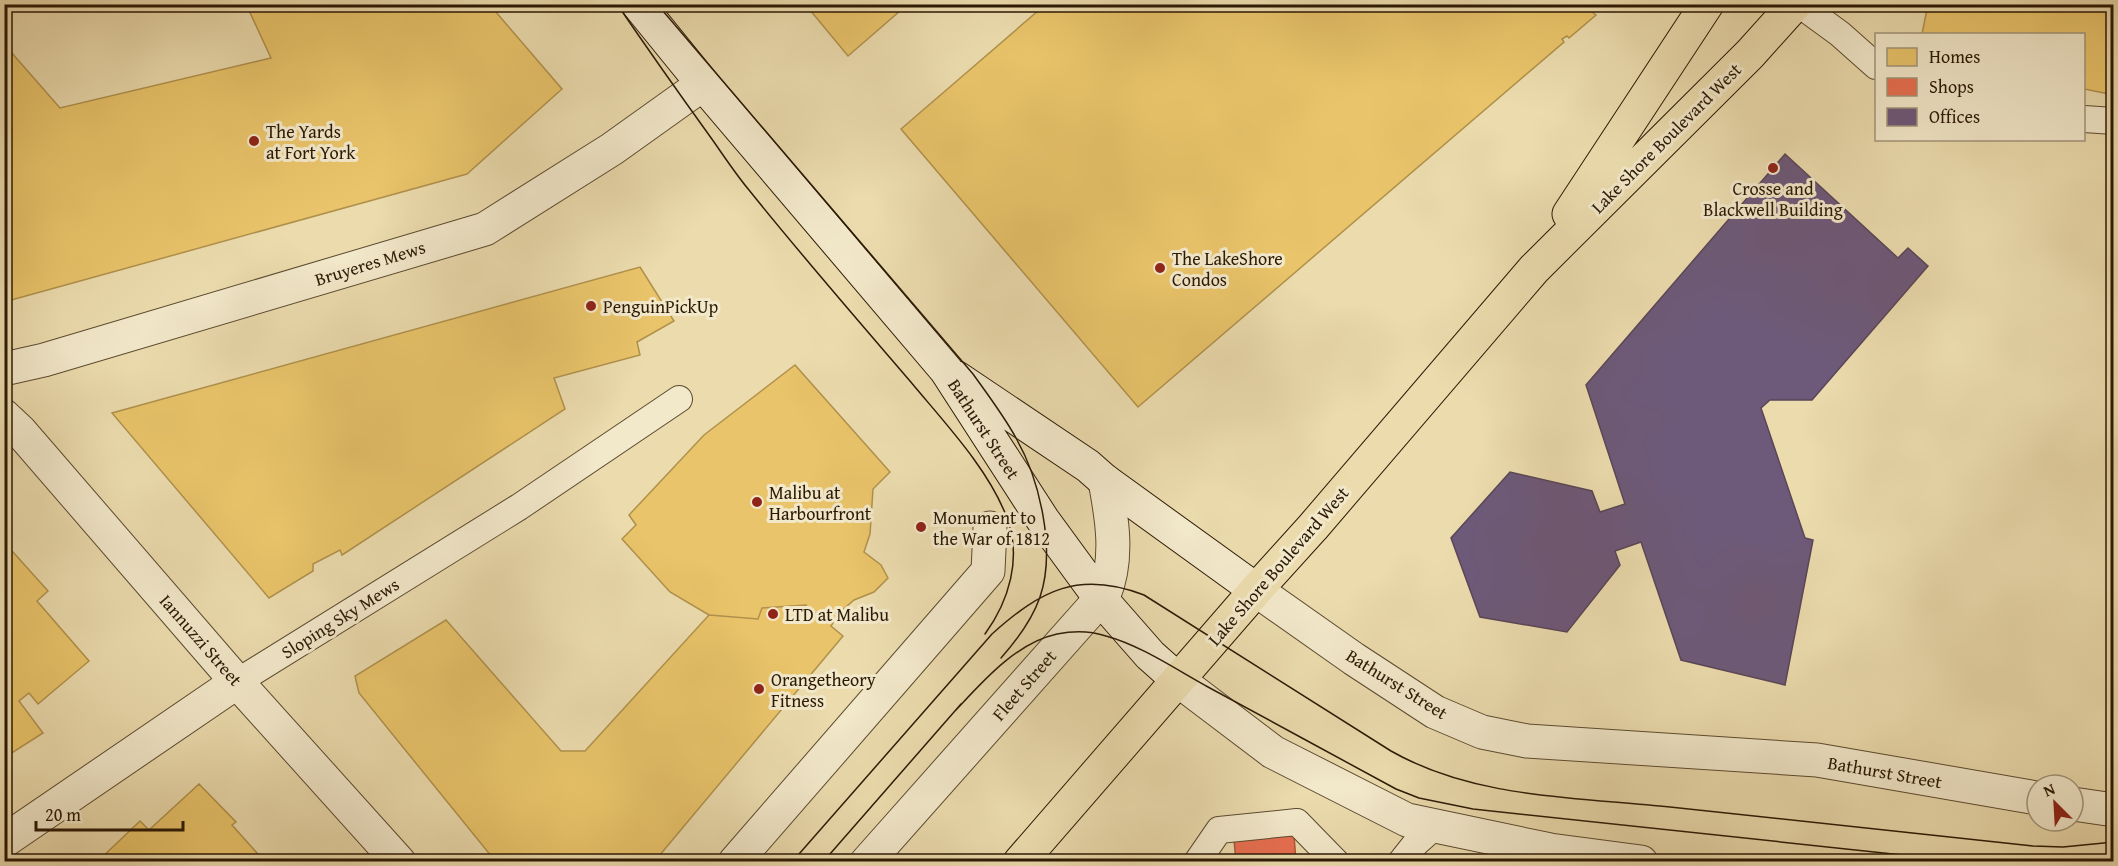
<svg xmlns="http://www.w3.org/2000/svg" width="2118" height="866" viewBox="0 0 2118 866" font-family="'Gentium Book Plus',serif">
	<rect width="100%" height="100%" fill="#ebdbad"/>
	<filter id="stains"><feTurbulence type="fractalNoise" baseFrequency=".00333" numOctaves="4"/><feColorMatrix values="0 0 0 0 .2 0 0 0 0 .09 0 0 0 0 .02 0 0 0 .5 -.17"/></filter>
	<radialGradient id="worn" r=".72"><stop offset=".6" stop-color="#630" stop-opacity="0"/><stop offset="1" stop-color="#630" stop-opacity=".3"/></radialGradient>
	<!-- homes -->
	<path fill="#e9c46a" stroke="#b0914c" stroke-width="1.5" d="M 246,4 L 489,4 L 562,89 L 467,174 L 4,302 L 4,44 L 60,108 L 271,58 Z
		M 805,4 L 908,4 L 848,56 Z
		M 1046,4 L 1601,4 L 1592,12 L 1596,15 L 1569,38 L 1567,36 L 1562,39 L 1564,42 L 1138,407 L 901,129 Z
		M 1928,4 L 2114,4 L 2114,95 L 2084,89 L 2084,34 L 1922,34 Z
		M 640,267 L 674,321 L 637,342 L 640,355 L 554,378 L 565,409 L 342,555 L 340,550 L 313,564 L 313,571 L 269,598 L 112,413 Z
		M 795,365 L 890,472 L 873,489 L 870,534 L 864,552 L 881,565 L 888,578 L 874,592 L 854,600 L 839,613 L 831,626 L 843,636 L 654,862 L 496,862 L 359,693 L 355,676 L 446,620 L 561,751 L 585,751 L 709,615 L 670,592 L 622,539 L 636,525 L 629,515 L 704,435 Z
		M 795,365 L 890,472 L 873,489 L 870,534 L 864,552 L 881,565 L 888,578 L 874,592 L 854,600 L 839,613 L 810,613 L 806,605 L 762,608 L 758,619 L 709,615 L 670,592 L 622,539 L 636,525 L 629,515 L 704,435 Z
		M 4,542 L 48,591 L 37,601 L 89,661 L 38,704 L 29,693 L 19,701 L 43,733 L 4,758 Z
		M 199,784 L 236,822 L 232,825 L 265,862 L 97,862 L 140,821 L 149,830 Z"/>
	<!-- shops -->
	<path fill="#e76f51" stroke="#af553a" stroke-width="1.5" d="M 1294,835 L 1296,862 L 1236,862 L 1234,840 Z"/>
	<!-- offices -->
	<path fill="#6d597a" stroke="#594657" stroke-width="1.5" d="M 1785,154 L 1898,258 L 1908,248 L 1928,266 L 1812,400 L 1770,400 L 1761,408 L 1805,538 L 1813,540 L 1785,685 L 1681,660 L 1641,542 L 1615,551 L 1620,565 L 1567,632 L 1480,617 L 1451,538 L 1510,472 L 1592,491 L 1600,512 L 1625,504 L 1586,385 Z"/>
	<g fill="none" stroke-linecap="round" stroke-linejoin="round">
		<defs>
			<path id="service" d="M 1799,4 L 1840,34 L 1876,66
				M 2084,119 L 2114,121
				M 237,682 L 519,507 L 679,399
				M 1197,862 L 1219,830 L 1297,822 L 1336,862
				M 1401,862 L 1416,843 L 1435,826"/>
			<path id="pedestrian" d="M 735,862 L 988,571 L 990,528"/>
			<path id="minor" d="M 4,369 L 44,360 L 485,229 L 612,149 L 703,84
				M 4,416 L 20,431 L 237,682 L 399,862
				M 4,841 L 237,682"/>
			<path id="tertiary" d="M 1256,590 L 1354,659 L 1435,712 L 1482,732 L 1527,741 L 1817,760 L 2037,798
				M 1178,680 L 1273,752 L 1407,820 L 1550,850 L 1641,862
				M 2073,804 L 2114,810
				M 867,862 L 1104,595 C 1119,559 1112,518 1105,481"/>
			<path id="secondary" d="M 638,4 L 703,84 L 946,370 L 1043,520 L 1100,598 L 1150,655 L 1178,680
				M 957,378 L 1088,466 L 1105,481 L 1256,590"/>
			<path id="trunk" d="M 1569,214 L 1707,4
				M 1020,862 L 1256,590 L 1313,527 L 1534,269 L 1750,54 L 1795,4"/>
		</defs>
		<!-- service casing -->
		<use href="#service" stroke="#5b4a2f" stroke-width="28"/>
		<!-- pedestrian casing -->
		<use href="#pedestrian" stroke="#5b4a2f" stroke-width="35"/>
		<!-- minor casing -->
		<use href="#minor" stroke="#5b4a2f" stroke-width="35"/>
		<!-- tertiary casing -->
		<use href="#tertiary" stroke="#5b4a2f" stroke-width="35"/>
		<!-- secondary casing -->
		<use href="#secondary" stroke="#2b1905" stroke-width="35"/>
		<!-- trunk casing -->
		<use href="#trunk" stroke="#2b1905" stroke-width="35"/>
		<!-- service -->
		<use href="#service" stroke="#f2e8ca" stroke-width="26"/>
		<!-- pedestrian -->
		<use href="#pedestrian" stroke="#f2e8ca" stroke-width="33"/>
		<!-- minor -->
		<use href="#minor" stroke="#f2e8ca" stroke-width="33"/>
		<!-- tertiary -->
		<use href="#tertiary" stroke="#f2e8ca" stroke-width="33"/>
		<!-- secondary -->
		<use href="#secondary" stroke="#f2e8ca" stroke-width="33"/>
		<!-- trunk -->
		<use href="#trunk" stroke="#ebdbad" stroke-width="33"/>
		<!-- tram -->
		<path stroke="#2b1905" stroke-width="1.5" d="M 617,4 C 647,48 678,92 709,135 C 722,153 734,172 749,190 C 801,255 856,318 910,381 C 943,421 989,469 1007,518 C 1022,558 1009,601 985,634
			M 657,4 L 973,374 C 988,395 1004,416 1016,438 C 1040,480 1056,550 1040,597 C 1032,620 1017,640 1001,658
			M 956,710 C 983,681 1016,643 1057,634 C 1072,631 1091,631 1106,636 C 1142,646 1175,669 1208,687 C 1271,721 1333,755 1396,789 L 1419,798 L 1473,809 L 1968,862
			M 792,862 L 992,634 C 1041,590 1079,570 1144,595 L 1391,751 C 1475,799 1577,797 1670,807 C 1791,820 1912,833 2033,846 L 2063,847 L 2114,842
			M 823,862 L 961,704"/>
	</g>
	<!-- markers -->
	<g fill="#8f2418" stroke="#f2e8ca" stroke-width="2">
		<circle cx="254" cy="141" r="6"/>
		<circle cx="1773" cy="168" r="6"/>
		<circle cx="1160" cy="268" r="6"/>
		<circle cx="591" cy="306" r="6"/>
		<circle cx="757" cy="502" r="6"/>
		<circle cx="921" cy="527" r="6"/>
		<circle cx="773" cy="614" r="6"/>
		<circle cx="759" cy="689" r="6"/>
	</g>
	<g text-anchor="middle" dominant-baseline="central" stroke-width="6" stroke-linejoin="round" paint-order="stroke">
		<!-- poi labels -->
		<g font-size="18" fill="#2b1905" stroke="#f2e8ca" text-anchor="start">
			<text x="266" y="131">The Yards<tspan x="266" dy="21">at Fort York</tspan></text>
			<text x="1773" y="188" text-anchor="middle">Crosse and<tspan x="1773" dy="21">Blackwell Building</tspan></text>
			<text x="1172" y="258">The LakeShore<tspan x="1172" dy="21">Condos</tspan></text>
			<text x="603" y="306">PenguinPickUp</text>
			<text x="769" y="492">Malibu at<tspan x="769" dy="21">Harbourfront</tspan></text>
			<text x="933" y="517">Monument to<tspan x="933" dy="21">the War of 1812</tspan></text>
			<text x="785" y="614">LTD at Malibu</text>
			<text x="771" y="679">Orangetheory<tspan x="771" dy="21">Fitness</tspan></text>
		</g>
		<!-- street labels -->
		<g font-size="18" fill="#2b1905" stroke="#f2e8ca">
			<text transform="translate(1666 138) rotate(-45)">Lake Shore Boulevard West</text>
			<text transform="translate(370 263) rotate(-17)">Bruyeres Mews</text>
			<text transform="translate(984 429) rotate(57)">Bathurst Street</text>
			<text transform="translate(1278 566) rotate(-49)">Lake Shore Boulevard West</text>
			<text transform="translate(340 618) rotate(-32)">Sloping Sky Mews</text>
			<text transform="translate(201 640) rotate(49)">Iannuzzi Street</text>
			<text transform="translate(1397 684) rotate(32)">Bathurst Street</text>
			<text transform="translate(1024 685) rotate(-49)">Fleet Street</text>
			<text transform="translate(1885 772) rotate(10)">Bathurst Street</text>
		</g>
	</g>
	<!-- margin -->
	<rect width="2118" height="866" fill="none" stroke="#ebdbad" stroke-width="24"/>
	<rect x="6" y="6" width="2106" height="854" fill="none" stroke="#2b1905" stroke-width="3"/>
	<rect x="12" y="12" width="2094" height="842" fill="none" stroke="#2b1905" stroke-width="1.5"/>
	<!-- legend -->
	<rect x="1875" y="33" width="210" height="108" fill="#f2e8ca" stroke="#a2957b" stroke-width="1.5"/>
	<rect x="1887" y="48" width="30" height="18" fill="#e9c46a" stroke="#a2957b" stroke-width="1.5"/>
	<text x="1929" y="63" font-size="18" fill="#2b1905">Homes</text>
	<rect x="1887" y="78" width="30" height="18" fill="#e76f51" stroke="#a2957b" stroke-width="1.5"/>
	<text x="1929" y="93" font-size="18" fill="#2b1905">Shops</text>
	<rect x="1887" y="108" width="30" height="18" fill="#6d597a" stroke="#a2957b" stroke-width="1.5"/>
	<text x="1929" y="123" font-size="18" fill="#2b1905">Offices</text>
	<!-- north arrow -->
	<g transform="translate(2055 803) rotate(336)"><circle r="28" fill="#f2e8ca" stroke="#a2957b" stroke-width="1.5"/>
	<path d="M0-4.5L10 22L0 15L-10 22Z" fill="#8f2418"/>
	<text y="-9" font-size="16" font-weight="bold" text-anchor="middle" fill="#2b1905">N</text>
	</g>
	<!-- scale -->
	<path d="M36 821v9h147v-9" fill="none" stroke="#2b1905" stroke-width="3"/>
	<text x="45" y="821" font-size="18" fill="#2b1905" stroke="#f2e8ca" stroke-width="4.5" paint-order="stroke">20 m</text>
	<rect width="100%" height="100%" filter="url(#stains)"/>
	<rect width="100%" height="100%" fill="url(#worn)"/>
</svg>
